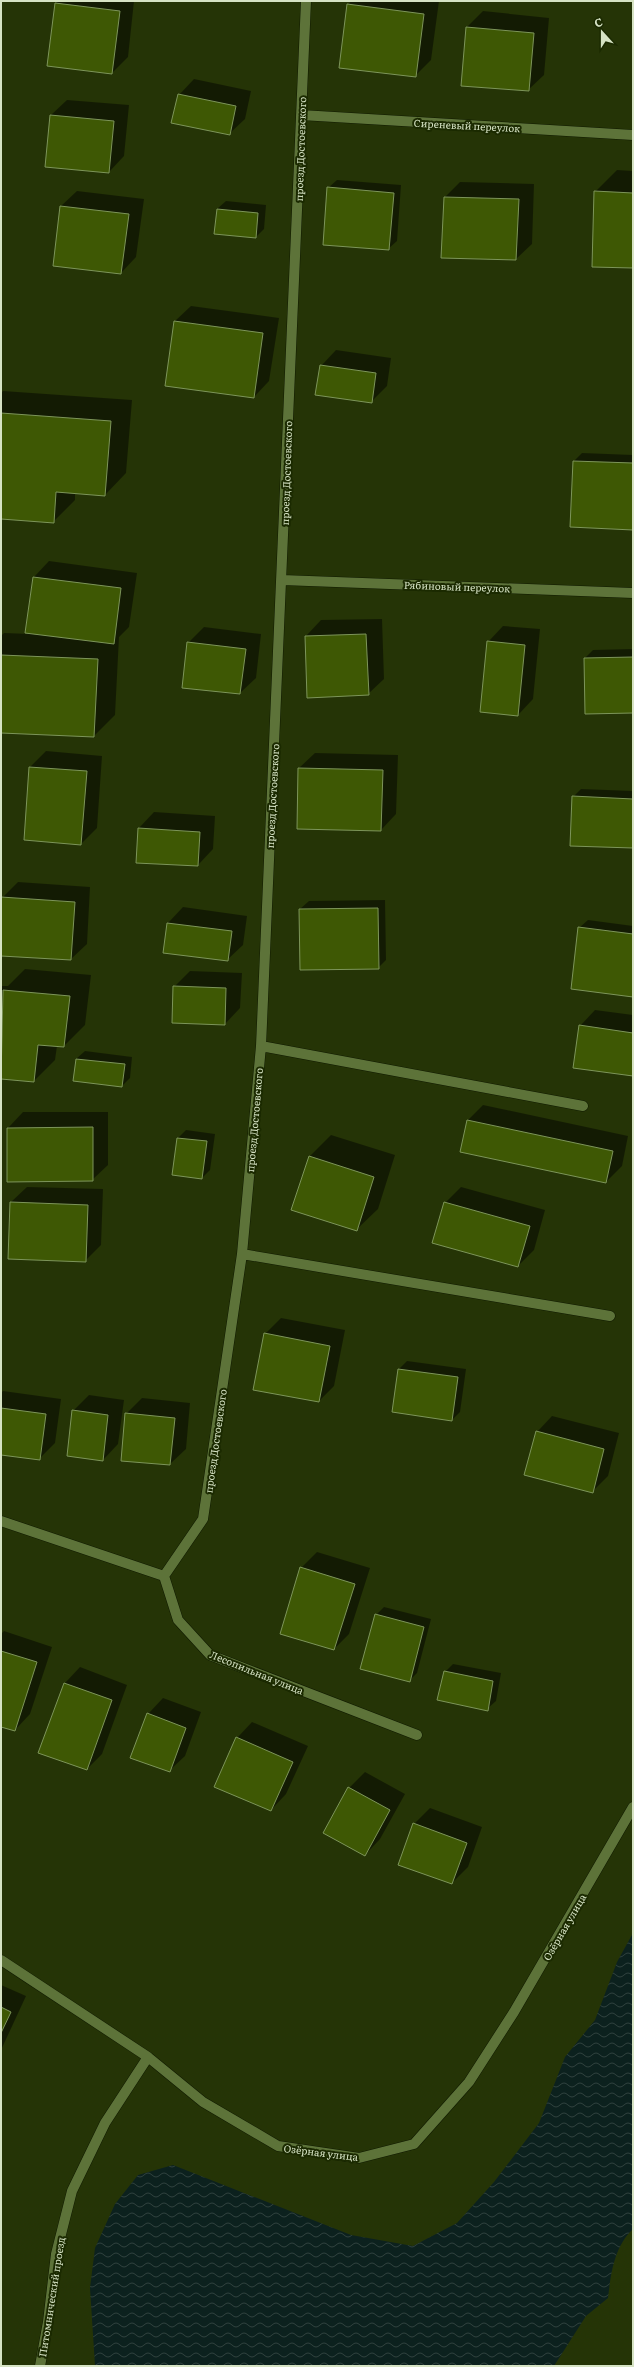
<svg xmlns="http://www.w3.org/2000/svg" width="634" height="2367" viewBox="0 0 634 2367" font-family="Literata,serif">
	<defs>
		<pattern id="water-waves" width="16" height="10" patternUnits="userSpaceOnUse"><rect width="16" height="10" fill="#0c211e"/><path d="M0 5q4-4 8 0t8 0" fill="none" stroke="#2f413d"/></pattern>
	</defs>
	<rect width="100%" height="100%" fill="#253406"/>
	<!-- water -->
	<path fill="url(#water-waves)" d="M 633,1933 L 633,2229 C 614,2247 611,2273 608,2298 L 586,2316 L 554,2366 L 95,2366 L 90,2288 L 95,2248 L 115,2204 L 138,2175 L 173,2165 L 351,2235 L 413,2246 L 457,2223 L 494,2182 L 539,2123 L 565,2057 L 595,2020 L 617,1962 Z"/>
	<!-- shadow -->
	<path fill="#0007" d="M 58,1 L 134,1 L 128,57 L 112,73 L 48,65 L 56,3 Z
		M 351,1 L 439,1 L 431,60 L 415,76 L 348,5 Z
		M 483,11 L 549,18 L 544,75 L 528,90 L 467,27 Z
		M 194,79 L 251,91 L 245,119 L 229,134 L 179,95 Z
		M 67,100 L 129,105 L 124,156 L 109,172 L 51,115 Z
		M 617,170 L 633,171 L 633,267 L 595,192 Z
		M 337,180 L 401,185 L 397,241 L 388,249 L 328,188 Z
		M 460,182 L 534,184 L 532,244 L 516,259 L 445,197 Z
		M 77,191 L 144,199 L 136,257 L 121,273 L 61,206 Z
		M 226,201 L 266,205 L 264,229 L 256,237 L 217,209 Z
		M 191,306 L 279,318 L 269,381 L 254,397 L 175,321 Z
		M 336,350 L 391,358 L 387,386 L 371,402 L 321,366 Z
		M 3,391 L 132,400 L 126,473 L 105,495 L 75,493 L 75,500 L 53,522 L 1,518 L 1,393 Z
		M 582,453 L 633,455 L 633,529 L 574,461 Z
		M 49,561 L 137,573 L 129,627 L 119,637 L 115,715 L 94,736 L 1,732 L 1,636 L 4,633 L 30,634 L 34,577 Z
		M 382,619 L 384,679 L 368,694 L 306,636 L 321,620 Z
		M 503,626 L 540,629 L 533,699 L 518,715 L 488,642 Z
		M 204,627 L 261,634 L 256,678 L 240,693 L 188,643 Z
		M 633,649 L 633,712 L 585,658 L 593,650 Z
		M 46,751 L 102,756 L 97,828 L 81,844 L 30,767 Z
		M 315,753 L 398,755 L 396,814 L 381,830 L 299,768 Z
		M 581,789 L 633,791 L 633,847 L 573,797 Z
		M 154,812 L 215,816 L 213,849 L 198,865 L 139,828 Z
		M 18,882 L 90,887 L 87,944 L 71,959 L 1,955 L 2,898 Z
		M 385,900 L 386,960 L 378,968 L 300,909 L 309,901 Z
		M 183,907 L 247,916 L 243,945 L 227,960 L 164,952 L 168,923 Z
		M 588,920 L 633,926 L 633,996 L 579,928 Z
		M 25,969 L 91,975 L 85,1025 L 64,1046 L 57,1046 L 55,1060 L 34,1081 L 1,1078 L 1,986 L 8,986 Z
		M 190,971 L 242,973 L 240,1008 L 225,1024 L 174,987 Z
		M 595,1010 L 633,1015 L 633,1075 L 580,1026 Z
		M 85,1051 L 132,1057 L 130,1078 L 122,1086 L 76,1059 Z
		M 483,1105 L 628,1136 L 622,1166 L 606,1182 L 468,1120 Z
		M 23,1112 L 108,1112 L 108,1165 L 92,1180 L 8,1128 Z
		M 186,1130 L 215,1134 L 210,1170 L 202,1178 L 178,1138 Z
		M 331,1135 L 395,1155 L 378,1209 L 356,1230 L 310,1156 Z
		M 27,1187 L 103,1189 L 101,1245 L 85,1261 L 11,1202 Z
		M 461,1187 L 545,1210 L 534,1250 L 518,1266 L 445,1203 Z
		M 281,1318 L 345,1330 L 334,1386 L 319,1401 L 265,1334 Z
		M 407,1361 L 466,1369 L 460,1412 L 452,1420 L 399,1369 Z
		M 3,1391 L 61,1399 L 55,1443 L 39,1459 L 1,1453 L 1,1393 Z
		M 89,1395 L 124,1400 L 118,1444 L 103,1460 L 73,1411 Z
		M 142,1398 L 190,1403 L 186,1449 L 170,1464 L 126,1414 Z
		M 552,1416 L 619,1433 L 608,1476 L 592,1492 L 537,1432 Z
		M 317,1552 L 370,1568 L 349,1634 L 334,1649 L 301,1568 Z
		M 384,1607 L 431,1619 L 417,1673 L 409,1681 L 376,1615 Z
		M 4,1631 L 52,1647 L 30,1714 L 15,1730 L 1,1725 L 1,1634 Z
		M 453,1664 L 501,1673 L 496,1701 L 487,1709 L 445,1672 Z
		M 80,1667 L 127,1685 L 102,1754 L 87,1769 L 40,1752 L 65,1683 Z
		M 163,1698 L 201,1712 L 185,1756 L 169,1771 L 148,1714 Z
		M 252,1722 L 308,1746 L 286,1794 L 271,1810 L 237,1738 Z
		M 365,1772 L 405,1794 L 380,1839 L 365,1855 L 349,1788 Z
		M 430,1808 L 482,1827 L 468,1867 L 452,1883 L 414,1824 Z
		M 1,1985 L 26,1996 L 1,2050 Z"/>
	<!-- building -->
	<path fill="#3e5804" stroke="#7d955a" d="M 55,3 L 120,11 L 112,74 L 47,66 Z
		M 347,4 L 424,14 L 416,77 L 339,68 Z
		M 466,27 L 534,33 L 529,91 L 461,86 Z
		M 178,94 L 236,106 L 230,135 L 171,123 Z
		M 50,115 L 114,121 L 109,173 L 45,167 Z
		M 327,187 L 394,193 L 389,250 L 323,245 Z
		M 594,191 L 633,193 L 633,268 L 592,267 Z
		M 444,197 L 519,199 L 516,260 L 441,258 Z
		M 60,206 L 129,214 L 121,274 L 53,266 Z
		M 217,209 L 258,213 L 256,238 L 214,234 Z
		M 174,321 L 263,333 L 254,398 L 165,386 Z
		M 320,365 L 376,373 L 372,403 L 315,395 Z
		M 1,413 L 111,421 L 105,496 L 56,492 L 54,523 L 1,519 Z
		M 573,461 L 633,463 L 633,530 L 570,527 Z
		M 33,577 L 121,588 L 114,644 L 25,633 Z
		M 366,634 L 369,695 L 307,698 L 305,636 Z
		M 487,641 L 525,645 L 518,716 L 480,712 Z
		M 187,642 L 246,649 L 240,694 L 182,688 Z
		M 1,655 L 98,659 L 94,737 L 1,733 Z
		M 633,657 L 633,713 L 585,714 L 584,658 Z
		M 29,767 L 87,771 L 81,845 L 24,840 Z
		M 298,768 L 383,770 L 381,831 L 297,829 Z
		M 572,796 L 633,799 L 633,848 L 570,846 Z
		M 138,828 L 200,832 L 198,866 L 136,863 Z
		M 1,897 L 75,902 L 71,960 L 1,956 Z
		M 378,908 L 379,969 L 300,970 L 299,909 Z
		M 167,923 L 232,931 L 228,961 L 163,953 Z
		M 578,927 L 633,934 L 633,997 L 571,989 Z
		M 173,986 L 226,988 L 225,1025 L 172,1023 Z
		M 3,990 L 70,996 L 64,1047 L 38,1045 L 34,1082 L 1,1079 Z
		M 579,1025 L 633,1033 L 633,1076 L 573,1068 Z
		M 76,1059 L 125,1064 L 122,1087 L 73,1081 Z
		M 467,1120 L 613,1151 L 606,1183 L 460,1152 Z
		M 93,1127 L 93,1181 L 7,1182 L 7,1128 Z
		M 177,1138 L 207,1141 L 202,1179 L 172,1175 Z
		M 309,1156 L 374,1177 L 357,1231 L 291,1210 Z
		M 10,1202 L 88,1205 L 86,1262 L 8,1259 Z
		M 444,1202 L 530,1226 L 518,1267 L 432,1243 Z
		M 264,1333 L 330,1346 L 319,1402 L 253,1390 Z
		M 398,1369 L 458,1377 L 452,1421 L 392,1412 Z
		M 1,1408 L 46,1414 L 40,1460 L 1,1455 Z
		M 72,1410 L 108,1415 L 103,1461 L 67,1456 Z
		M 125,1413 L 175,1418 L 170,1465 L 121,1461 Z
		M 536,1431 L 604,1449 L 593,1493 L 524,1475 Z
		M 300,1567 L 355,1584 L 334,1650 L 280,1634 Z
		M 375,1614 L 424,1627 L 410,1682 L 360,1669 Z
		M 1,1651 L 37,1662 L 15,1731 L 1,1727 Z
		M 444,1671 L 493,1681 L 488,1711 L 437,1700 Z
		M 64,1683 L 112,1700 L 87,1770 L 38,1753 Z
		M 147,1713 L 186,1728 L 170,1772 L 130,1758 Z
		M 236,1737 L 293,1762 L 271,1811 L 214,1787 Z
		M 348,1787 L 390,1810 L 365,1856 L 323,1833 Z
		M 413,1823 L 467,1843 L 452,1884 L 398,1865 Z
		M 1,2007 L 11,2012 L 1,2033 Z"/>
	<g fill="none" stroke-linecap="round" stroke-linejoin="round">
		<defs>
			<path id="street" d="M 301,115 L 633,135
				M 282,580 L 633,593
				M 261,1046 L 583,1106
				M 242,1254 L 610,1316
				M 1,1521 L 164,1576 L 178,1620 L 210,1655 L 417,1735
				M 164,1576 L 203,1519 L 242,1254 L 261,1046 L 306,1
				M 1,1960 L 148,2057 L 203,2102 L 278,2146 L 359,2158 L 414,2144 L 469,2082 L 514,2012 L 633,1807
				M 40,2366 L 48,2322 L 56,2254 L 72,2191 L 105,2123 L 148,2057"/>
		</defs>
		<!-- street casing -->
		<use href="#street" stroke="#101a00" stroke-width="11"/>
		<!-- street -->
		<use href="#street" stroke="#5d7339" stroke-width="10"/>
	</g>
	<g text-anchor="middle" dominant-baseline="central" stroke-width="4" stroke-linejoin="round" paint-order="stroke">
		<!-- street labels -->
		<g font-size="10" fill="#d6e3c4" stroke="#1b2a00">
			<text transform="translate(467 125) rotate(3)">Сиреневый переулок</text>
			<text transform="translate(300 149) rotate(-88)">проезд Достоевского</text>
			<text transform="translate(286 473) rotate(-88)">проезд Достоевского</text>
			<text transform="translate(457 586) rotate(2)">Рябиновый переулок</text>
			<text transform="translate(272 796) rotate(-87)">проезд Достоевского</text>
			<text transform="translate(254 1120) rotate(-85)">проезд Достоевского</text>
			<text transform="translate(215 1441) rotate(-82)">проезд Достоевского</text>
			<text transform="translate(257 1672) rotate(22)">Лесопильная улица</text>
			<text transform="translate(564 1927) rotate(-60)">Озёрная улица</text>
			<text transform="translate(321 2152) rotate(7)">Озёрная улица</text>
			<text transform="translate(51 2297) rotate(-81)">Питомнический проезд</text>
		</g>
	</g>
	<!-- border -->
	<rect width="634" height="2367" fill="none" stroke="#d6e3c4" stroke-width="4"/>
	<!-- north arrow -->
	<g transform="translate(602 32) rotate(339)" stroke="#1b2a00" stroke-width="3" paint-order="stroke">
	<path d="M0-3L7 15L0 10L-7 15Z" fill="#d6e3c4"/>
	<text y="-6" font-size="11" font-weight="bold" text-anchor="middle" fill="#d6e3c4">С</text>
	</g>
</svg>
